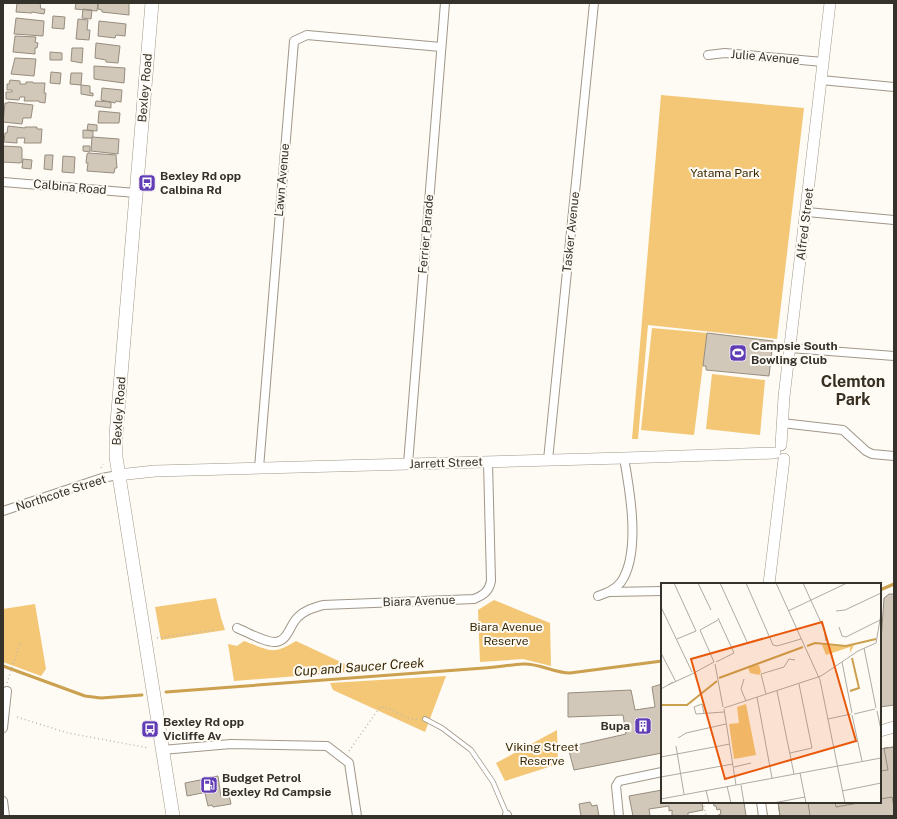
<svg xmlns="http://www.w3.org/2000/svg" width="897" height="819" viewBox="0 0 897 819" font-family="'Public Sans',sans-serif">
	<rect width="100%" height="100%" fill="#fefaf4"/>
	<!-- green -->
	<path fill="#f3c776" d="M 661,95 L 804,108 L 777,339 L 648,325 L 638,439 L 632,439 Z
		M 652,328 L 707,333 L 694,435 L 641,430 Z
		M 712,374 L 765,380 L 760,435 L 706,429 Z
		M 216,598 L 221,618 L 225,630 L 161,640 L 155,607 Z
		M 494,600 L 550,623 L 551,666 L 523,659 L 480,662 L 478,610 Z
		M 35,604 L 46,669 L 41,676 L 3,662 L 3,609 Z
		M 244,641 C 269,650 272,656 296,641 L 360,671 L 234,681 L 228,644 L 237,646 Z
		M 446,676 L 425,732 L 333,690 L 330,683 Z
		M 557,730 L 558,764 L 505,781 L 496,763 Z"/>
	<g fill="none" stroke-linecap="round" stroke-linejoin="round">
		<!-- stream -->
		<path stroke="#cba04f" stroke-width="3" d="M 880,590 L 894,584
			M 3,666 L 85,696 L 101,698 L 142,695
			M 166,692 C 272,683 378,675 484,668 C 497,667 510,665 523,664 C 539,663 554,673 570,673 L 662,661"/>
	</g>
	<!-- building -->
	<path fill="#d1c8b9" stroke="#968d7f" d="M 17,3 L 40,3 L 41,9 L 45,9 L 44,14 L 32,12 L 32,13 L 16,12 Z
		M 76,3 L 129,3 L 129,15 L 102,12 L 102,10 L 98,9 L 98,4 L 97,11 L 75,9 Z
		M 83,9 L 92,10 L 91,19 L 82,18 Z
		M 53,16 L 65,17 L 64,29 L 52,28 Z
		M 16,18 L 44,21 L 43,36 L 14,34 Z
		M 78,19 L 88,20 L 87,30 L 90,30 L 89,40 L 76,39 Z
		M 99,21 L 126,24 L 125,36 L 116,35 L 115,38 L 98,36 Z
		M 15,36 L 36,37 L 35,42 L 38,43 L 37,48 L 35,48 L 35,54 L 13,52 Z
		M 96,43 L 120,46 L 118,63 L 106,62 L 106,60 L 95,58 Z
		M 72,48 L 83,48 L 82,63 L 71,61 Z
		M 50,52 L 62,53 L 62,60 L 50,60 Z
		M 15,58 L 36,59 L 34,76 L 11,74 Z
		M 94,66 L 125,68 L 124,83 L 94,79 Z
		M 51,72 L 61,73 L 60,84 L 50,83 Z
		M 71,73 L 82,73 L 81,85 L 70,84 Z
		M 10,80 L 20,81 L 20,84 L 26,84 L 26,82 L 33,82 L 33,83 L 45,83 L 44,93 L 46,93 L 45,103 L 39,102 L 39,101 L 24,101 L 25,97 L 20,97 L 19,100 L 6,99 L 6,92 L 12,92 L 12,90 L 7,90 L 7,84 L 9,84 Z
		M 81,85 L 90,86 L 90,93 L 93,93 L 93,96 L 81,94 Z
		M 102,88 L 122,90 L 121,102 L 116,101 L 115,103 L 101,100 Z
		M 96,101 L 111,102 L 111,108 L 95,106 Z
		M 8,102 L 33,105 L 31,118 L 23,118 L 22,124 L 3,122 L 5,103 L 8,103 Z
		M 99,111 L 120,113 L 119,123 L 98,123 Z
		M 88,124 L 97,125 L 97,131 L 87,130 Z
		M 8,126 L 25,128 L 25,127 L 37,127 L 37,129 L 42,129 L 41,143 L 24,143 L 25,138 L 17,138 L 17,143 L 4,142 L 5,133 L 7,133 Z
		M 83,130 L 93,131 L 93,137 L 92,138 L 83,138 Z
		M 92,137 L 119,139 L 118,154 L 91,151 Z
		M 3,146 L 21,147 L 22,149 L 22,162 L 20,163 L 3,162 Z
		M 83,146 L 90,146 L 90,152 L 83,151 Z
		M 88,153 L 116,155 L 117,168 L 115,168 L 114,173 L 87,171 L 88,163 L 86,163 L 87,154 Z
		M 45,155 L 53,155 L 52,170 L 44,169 Z
		M 63,156 L 75,157 L 74,173 L 62,172 Z
		M 23,159 L 32,160 L 31,169 L 22,168 Z
		M 707,333 L 773,341 L 769,376 L 706,370 L 706,366 L 703,366 Z
		M 889,594 L 894,594 L 894,705 L 880,707 L 880,656 L 884,598 Z
		M 662,684 L 662,753 L 574,770 L 568,747 L 626,734 L 623,715 L 568,717 L 568,693 L 631,690 L 635,710 L 655,707 L 652,687 Z
		M 894,747 L 894,816 L 780,816 L 778,802 L 880,802 L 880,749 Z
		M 894,747 L 894,807 L 892,797 L 880,799 L 880,771 L 888,770 L 884,748 Z
		M 218,776 L 221,797 L 229,795 L 231,804 L 213,807 L 212,805 L 208,806 L 205,793 L 207,792 L 205,778 Z
		M 205,779 L 207,792 L 187,796 L 185,783 Z
		M 662,790 L 662,802 L 702,802 L 703,810 L 688,813 L 688,816 L 675,816 L 672,815 L 672,810 L 669,811 L 669,806 L 649,809 L 650,816 L 659,816 L 633,816 L 629,796 Z
		M 590,802 L 592,806 L 597,805 L 599,816 L 581,816 L 579,804 Z
		M 713,802 L 744,802 L 746,816 L 716,816 L 721,814 L 720,809 L 717,810 L 716,806 L 714,806 Z
		M 778,802 L 808,802 L 810,816 L 780,816 Z
		M 835,802 L 864,802 L 836,807 Z"/>
	<g fill="none" stroke-linecap="round" stroke-linejoin="round">
		<defs>
			<path id="lane" d="M 425,719 L 442,728 L 471,750 L 493,782 L 507,815"/>
			<path id="street" d="M 708,55 L 725,53 L 823,62
				M 821,80 L 894,87
				M 3,182 L 136,193
				M 807,212 L 894,220
				M 790,348 L 894,356
				M 782,423 L 843,430 L 866,451 L 872,454 L 894,456
				M 548,460 L 594,3
				M 408,464 L 445,3
				M 259,468 L 294,41 L 307,35 L 441,47
				M 3,511 L 102,478 L 118,475
				M 610,592 L 662,591
				M 598,596 C 606,593 615,590 621,582 C 641,553 630,491 624,458
				M 237,628 C 247,632 266,643 276,642 C 288,641 290,624 298,617 C 305,610 313,608 323,605 L 474,599 C 484,595 489,591 491,581 L 488,462
				M 3,728 L 7,691
				M 162,750 L 231,744 L 327,746 L 349,763 L 357,816
				M 3,801 L 5,816
				M 761,802 L 763,816
				M 507,815 L 507,816
				M 619,816 L 616,786 L 619,781 L 662,772"/>
			<path id="secondary" d="M 781,445 L 784,397 L 830,3
				M 118,475 L 155,471 L 624,458 L 775,453
				M 769,584 L 784,459
				M 880,731 L 894,727"/>
			<path id="primary" d="M 152,3 L 116,435 L 116,457 L 173,816"/>
		</defs>
		<!-- lane casing -->
		<use href="#lane" stroke="#a09789" stroke-width="5.5"/>
		<!-- street casing -->
		<use href="#street" stroke="#a09789" stroke-width="10"/>
		<!-- secondary casing -->
		<use href="#secondary" stroke="#a09789" stroke-width="12"/>
		<!-- primary casing -->
		<use href="#primary" stroke="#a09789" stroke-width="14"/>
		<!-- path -->
		<path stroke="#bcb8b2" stroke-width="1.5" stroke-dasharray="1 3" stroke-linecap="butt" d="M 101,468 L 103,464
			M 157,638 L 215,630
			M 7,683 L 20,643
			M 17,717 L 68,733 L 149,748
			M 349,751 L 380,707 C 394,707 405,721 419,719
			M 703,802 L 706,816"/>
		<!-- lane -->
		<use href="#lane" stroke="#fff" stroke-width="4"/>
		<!-- street -->
		<use href="#street" stroke="#fff" stroke-width="8"/>
		<!-- secondary -->
		<use href="#secondary" stroke="#fff" stroke-width="11"/>
		<!-- primary -->
		<use href="#primary" stroke="#fff" stroke-width="13"/>
	</g>
	<!-- icons -->
	<defs>
		<symbol id="bus-square" viewBox="-11 -11 22 22"><rect x="-9" y="-9" width="18" height="18" rx="4" fill="#603db5" stroke="#fefaf4"/><path d="M-5-6H5V4H4V6H2V4H-2V6H-4V4H-5ZM-3.5-4V0h7V-4ZM-3.5 1.2v1.5H-2V1.2ZM2 1.2v1.5H3.5V1.2Z" fill="#fff"/></symbol>
		<symbol id="stadium-square" viewBox="-11 -11 22 22"><rect x="-9" y="-9" width="18" height="18" rx="4" fill="#603db5" stroke="#fefaf4"/><path d="M0-5a6.5 5 0 1 0 0 10a6.5 5 0 1 0 0-10ZM-3.5-1.8h7v3.6h-7Z" fill="#fff"/></symbol>
		<symbol id="building-square" viewBox="-11 -11 22 22"><rect x="-9" y="-9" width="18" height="18" rx="4" fill="#603db5" stroke="#fefaf4"/><path d="M-4-6H4V6H1V3H-1V6H-4ZM-2.5-4.3h1.7v1.8h-1.7ZM.8-4.3h1.7v1.8H.8ZM-2.5-1h1.7V.8h-1.7ZM.8-1h1.7V.8H.8Z" fill="#fff"/></symbol>
		<symbol id="fuel-square" viewBox="-11 -11 22 22"><rect x="-9" y="-9" width="18" height="18" rx="4" fill="#603db5" stroke="#fefaf4"/><path d="M-5.5-6h7V0h2V4h1.3V-2.5L3-4.5l.8-.8L6-3V5H2.5V1h-1V6h-7ZM-4.2-4.7v3.2H.2V-4.7Z" fill="#fff"/></symbol>
	</defs>
	<g fill-rule="evenodd">
		<use href="#bus-square" x="137" y="173" width="20" height="20"/>
		<use href="#stadium-square" x="728" y="343" width="20" height="20"/>
		<use href="#building-square" x="633" y="716" width="20" height="20"/>
		<use href="#bus-square" x="140" y="719" width="20" height="20"/>
		<use href="#fuel-square" x="199" y="775" width="20" height="20"/>
	</g>
	<g text-anchor="middle" dominant-baseline="central" stroke-width="4" stroke-linejoin="round" paint-order="stroke">
		<!-- street labels -->
		<g font-size="12" fill="#35312b" stroke="#fefaf4">
			<text transform="translate(765 57) rotate(5)">Julie Avenue</text>
			<text transform="translate(145 88) rotate(-85)">Bexley Road</text>
			<text transform="translate(282 180) rotate(-85)">Lawn Avenue</text>
			<text transform="translate(70 187) rotate(5)">Calbina Road</text>
			<text transform="translate(805 224) rotate(-83)">Alfred Street</text>
			<text transform="translate(571 232) rotate(-84)">Tasker Avenue</text>
			<text transform="translate(426 234) rotate(-85)">Ferrier Parade</text>
			<text transform="translate(119 411) rotate(-86)">Bexley Road</text>
			<text transform="translate(446 463) rotate(-2)">Jarrett Street</text>
			<text transform="translate(61 493) rotate(-18)">Northcote Street</text>
			<text transform="translate(419 601) rotate(-2)">Biara Avenue</text>
		</g>
		<!-- park labels -->
		<g font-size="12" fill="#382702" stroke="#fefaf4">
			<text x="725" y="173">Yatama Park</text>
			<text x="506" y="627">Biara Avenue<tspan x="506" dy="14">Reserve</tspan></text>
			<text x="542" y="747">Viking Street<tspan x="542" dy="14">Reserve</tspan></text>
		</g>
		<!-- poi labels -->
		<g font-size="12" font-weight="bold" fill="#35312b" stroke="#fefaf4" text-anchor="start">
			<text x="160" y="176">Bexley Rd opp<tspan x="160" dy="14">Calbina Rd</tspan></text>
			<text x="751" y="346">Campsie South<tspan x="751" dy="14">Bowling Club</tspan></text>
			<text x="163" y="722">Bexley Rd opp<tspan x="163" dy="14">Vicliffe Av</tspan></text>
			<text x="630" y="726" text-anchor="end">Bupa</text>
			<text x="222" y="778">Budget Petrol<tspan x="222" dy="14">Bexley Rd Campsie</tspan></text>
		</g>
		<!-- water labels -->
		<g font-size="13" font-style="italic" fill="#372601" stroke="#fefaf4">
			<text transform="translate(359 667) rotate(-4)">Cup and Saucer Creek</text>
		</g>
		<!-- district labels -->
		<g font-size="16" font-weight="bold" fill="#362f22" stroke="#fefaf4">
			<text x="853" y="381">Clemton<tspan x="853" dy="18">Park</tspan></text>
		</g>
	</g>
	<!-- overview -->
	<g transform="translate(661 583)">
		<rect width="220" height="220" fill="#fefaf4"/>
		<path d="M 161,62 L 185,63 L 193,62 L 189,70 L 189,64 L 165,72 ZM 98,82 L 100,89 L 98,92 L 89,90 L 87,84 ZM 85,121 L 95,172 L 73,176 L 68,141 L 78,140 L 76,124 Z" fill="#f3c776"/>
		<path fill="none" stroke="#cba04f" stroke-width="2" d="M 146,63 L 154,60 L 185,63 L 215,56M 58,95 L 142,64M 189,108 L 198,105 L 191,75M 0,122 L 26,122 L 56,98"/>
		<path fill="none" stroke="#aeaaa4" stroke-width="1" d="M 13,0 L 35,48 L 16,56M 37,0 L 50,27M 59,0 L 87,61M 85,0 L 112,62 L 116,63 L 140,56M 115,0 L 159,97 L 184,220M 142,0 L 163,46 L 165,58M 0,24 L 31,89M 127,28 L 186,0M 175,28 L 184,27 L 220,10M 178,44 L 181,53 L 185,54 L 219,37M 203,65 L 215,125M 0,70 L 15,99M 53,79 L 39,47 L 57,37M 55,79 L 73,70 L 57,35M 181,79 L 191,130M 54,81 L 62,124M 31,91 L 53,79M 83,96 L 80,106 L 85,118M 7,102 L 31,91M 0,106 L 12,99M 116,108 L 133,191M 105,111 L 100,91 L 123,84 L 128,76 L 134,77M 96,114 L 111,195M 63,125 L 160,93 L 197,68 L 215,60 L 220,31M 63,126 L 75,202M 216,128 L 220,147M 43,130 L 41,121 L 33,124 L 35,131 L 63,129M 193,131 L 214,126M 191,132 L 201,178M 167,136 L 190,131M 17,155 L 25,150 L 65,141M 15,163 L 23,211M 129,170 L 151,165 L 138,101M 0,174 L 69,161M 73,184 L 90,180M 139,190 L 145,220M 0,194 L 72,181M 80,202 L 83,220M 66,203 L 70,220M 45,207 L 48,220M 181,208 L 220,200M 0,216 L 220,175M 112,220 L 144,214"/>
		<path fill="#e8590c" fill-opacity="0.15" stroke="#e8590c" stroke-width="2" d="M 161,39 L 195,158 L 64,196 L 30,76 Z"/>
		<rect width="220" height="220" fill="none" stroke="#35312b" stroke-width="2"/>
	</g>
	<!-- border -->
	<rect width="897" height="819" fill="none" stroke="#35312b" stroke-width="8"/>
</svg>
